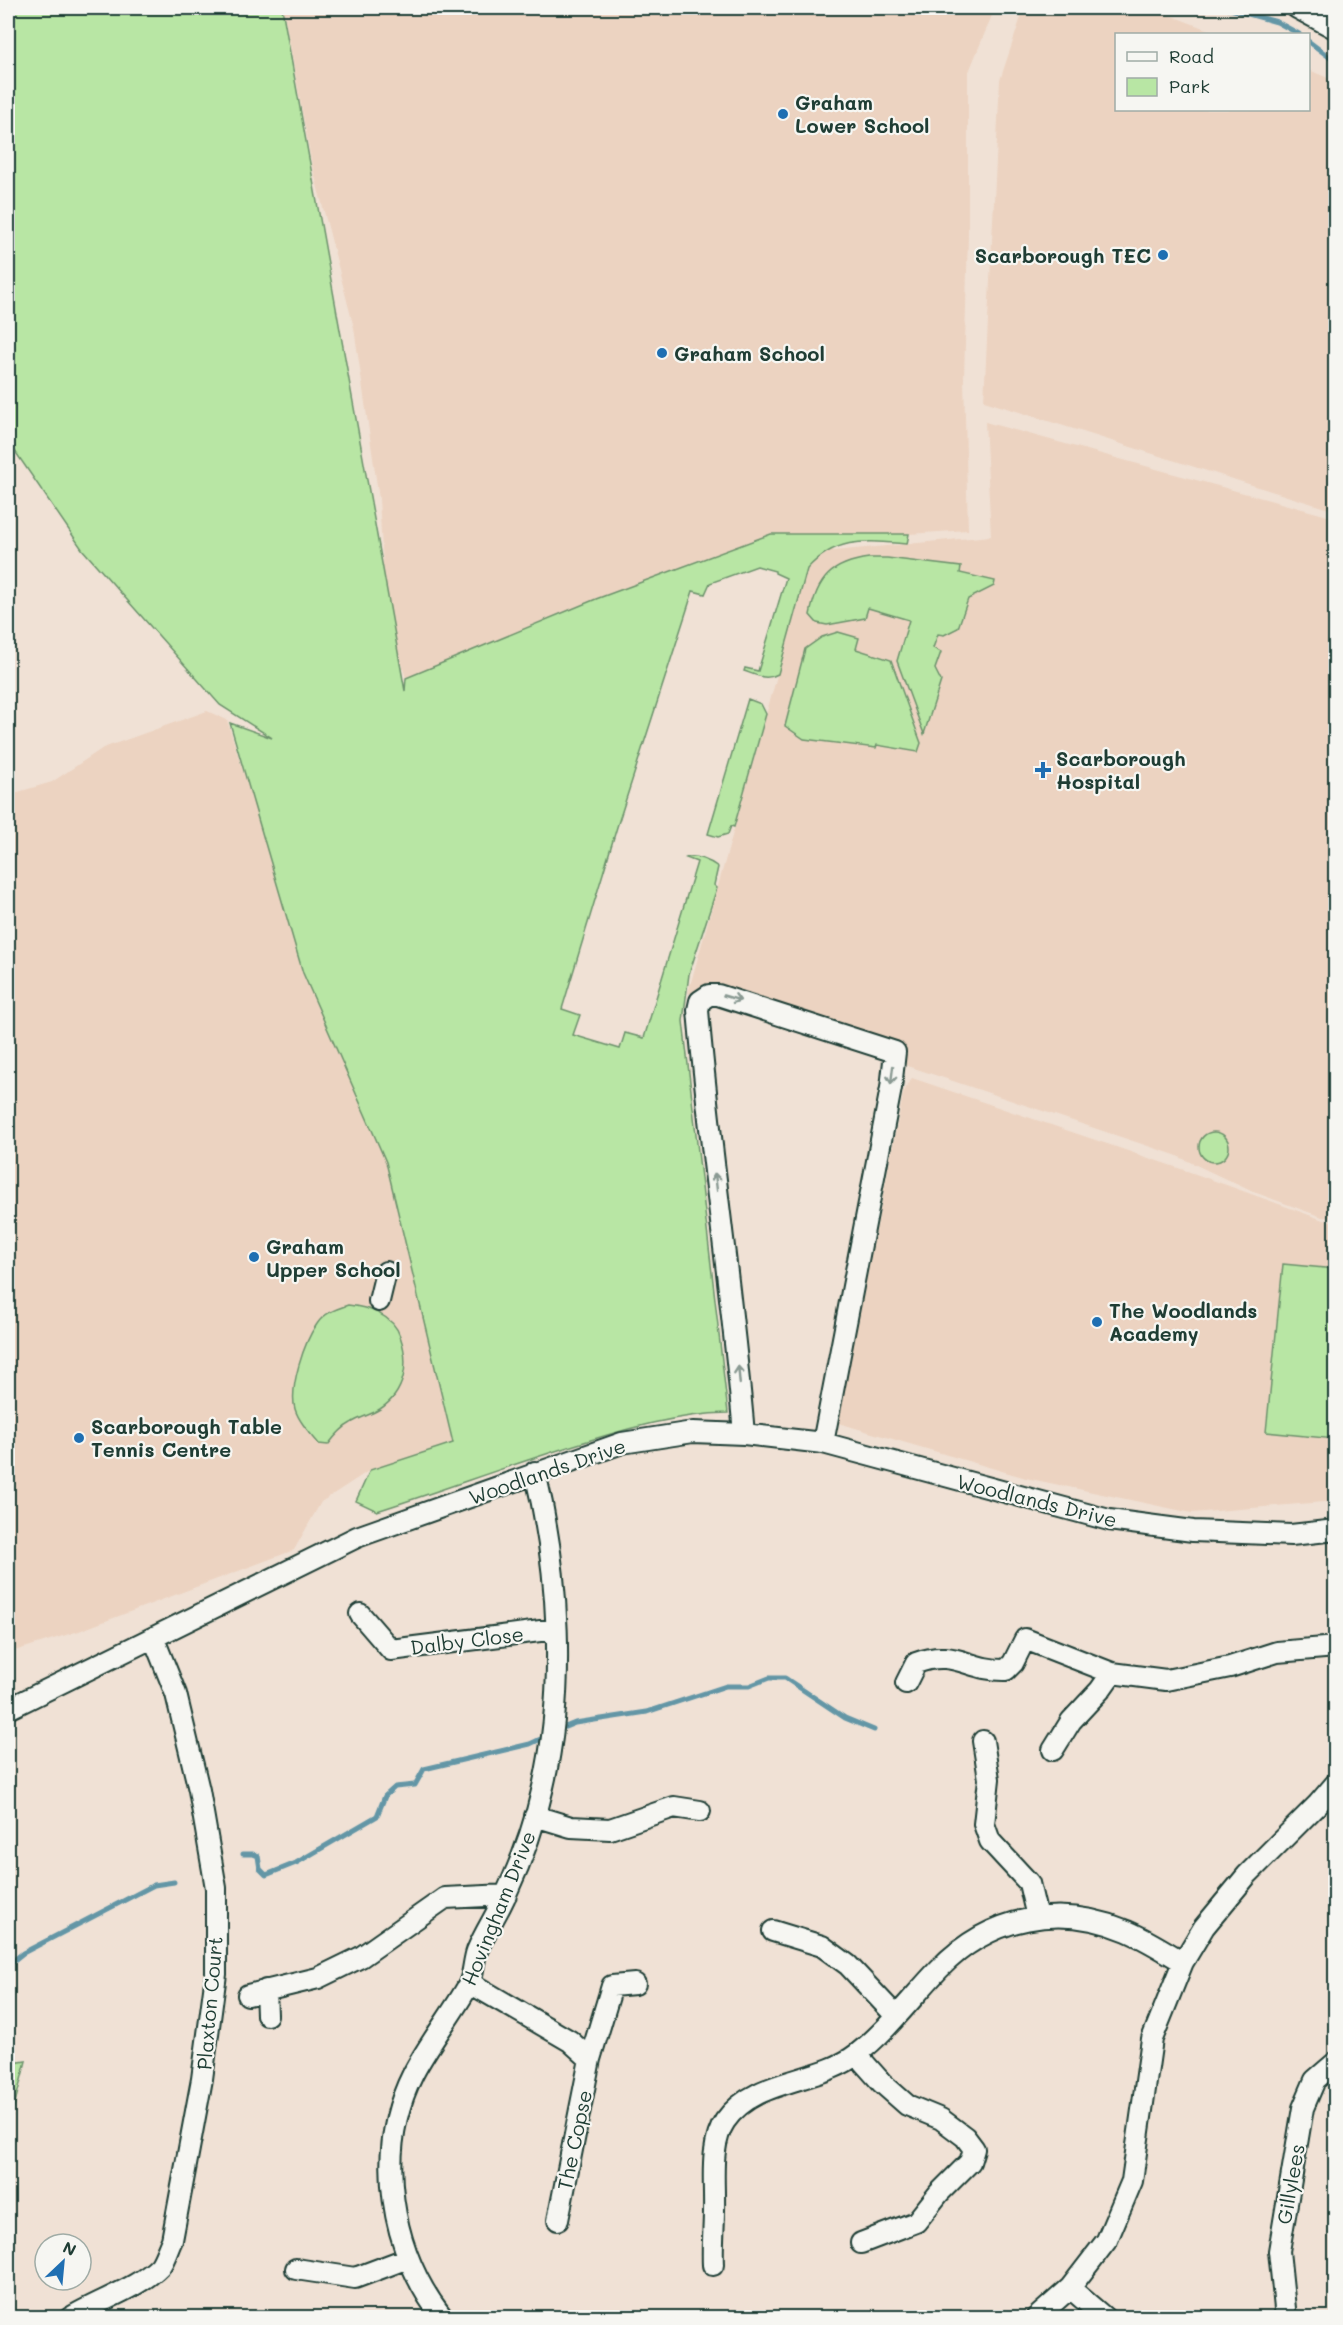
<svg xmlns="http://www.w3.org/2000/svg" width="1343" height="2325" viewBox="0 0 1343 2325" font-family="Mali,sans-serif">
	<rect width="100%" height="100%" fill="#f0e1d5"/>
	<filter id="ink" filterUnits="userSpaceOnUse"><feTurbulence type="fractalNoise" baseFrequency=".0167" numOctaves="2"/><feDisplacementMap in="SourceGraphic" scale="12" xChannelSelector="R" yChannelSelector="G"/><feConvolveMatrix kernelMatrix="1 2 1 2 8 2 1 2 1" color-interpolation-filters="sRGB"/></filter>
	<g filter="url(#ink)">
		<!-- built -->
		<path fill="#ecd3c1" d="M 283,8 L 995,8 L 968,74 L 968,235 L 964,379 L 968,530 L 909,534 L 771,534 L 596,599 L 406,678 L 386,616 L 379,499 L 354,328 L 312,165 Z
			M 1024,8 L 1151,8 L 1219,34 L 1116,34 L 1116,110 L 1308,110 L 1309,70 L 1335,81 L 1335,511 L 984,401 L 1000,80 Z
			M 985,422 L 1335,518 L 1335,1218 L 1322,1217 L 1251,1191 L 1175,1155 L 688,993 L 816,537 L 834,551 L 991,536 Z
			M 207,711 L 227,720 L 275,871 L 386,1162 L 454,1443 L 370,1470 L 321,1502 L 294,1550 L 79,1631 L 8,1653 L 8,795 L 52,782 L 103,748 Z
			M 912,1078 L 1190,1172 L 1323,1220 L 1335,1221 L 1335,1501 L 1192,1513 L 1026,1478 L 838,1423 L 904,1090 Z"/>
		<!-- green -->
		<path fill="#b8e6a4" stroke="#6c926c" stroke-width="1.5" d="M 8,8 L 282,8 L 405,691 L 406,678 L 596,599 L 771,534 L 909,534 L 907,544 C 866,541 837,536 807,569 L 778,674 C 766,681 756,675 744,671 L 745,668 L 758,671 L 786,578 L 775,573 L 775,571 L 757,566 L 710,583 L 705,594 L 693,591 L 617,827 L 562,1009 L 580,1015 L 573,1035 L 620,1049 L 625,1033 L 644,1038 L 697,862 L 686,858 C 695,854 710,861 718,867 L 714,885 L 717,888 L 689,974 L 683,1021 L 728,1413 C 678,1414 629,1428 581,1443 C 512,1464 446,1489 377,1511 L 356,1501 L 370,1470 L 453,1443 L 386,1162 L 303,973 L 230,723 L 272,738 L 220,705 L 82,549 L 8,441 Z
			M 869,558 L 887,558 L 961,567 L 960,573 L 995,581 L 994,586 L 968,599 L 958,628 L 944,635 L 938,634 L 933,648 L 941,652 L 935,669 L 941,681 L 924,734 L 897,661 L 909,620 L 868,608 L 865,618 L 827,625 L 817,623 L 810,615 C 817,578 832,563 869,558 Z
			M 838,632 L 859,638 L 856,649 L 891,660 L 921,743 L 918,752 L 877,745 L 876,748 L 804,739 L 785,726 L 805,649 L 822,637 Z
			M 748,699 L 761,704 L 766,714 L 734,827 L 731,826 L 728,834 L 718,837 L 708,834 Z
			M1199 1147a15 15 0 1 1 30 0a15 15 0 1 1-30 0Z
			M 1283,1264 L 1335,1269 L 1335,1439 L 1266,1432 Z
			M 348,1305 C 368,1307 393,1315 400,1336 C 410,1364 405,1393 380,1409 C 371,1415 360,1417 351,1423 C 341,1428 334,1437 328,1445 L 319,1444 C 310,1433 299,1422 295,1409 C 289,1388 304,1342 317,1324 C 324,1313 336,1309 348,1305 Z
			M 26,2061 L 8,2129 L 8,2064 Z"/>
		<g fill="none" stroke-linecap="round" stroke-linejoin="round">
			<!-- stream -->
			<path stroke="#6396a6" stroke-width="5" d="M 1227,8 L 1277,22 L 1299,34
				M 1308,41 L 1336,62
				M 558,1730 L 575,1723 L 647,1712 L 726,1686 L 749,1686 L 769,1678 L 785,1678 L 845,1718 L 874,1730
				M 243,1854 L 253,1854 L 258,1856 L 260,1869 L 266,1875 L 296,1863 L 377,1816 L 385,1796 L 395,1787 L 415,1785 L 424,1769 L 530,1744 L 547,1736
				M 8,1965 L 23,1953 L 154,1885 L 174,1882"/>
			<defs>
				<path id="minor" d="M 1297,8 L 1336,29
					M 379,1301 L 386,1272
					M 744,1434 C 732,1292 710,1152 698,1010 L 700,1001 L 709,995 L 718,995 L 895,1052 L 891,1088 L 823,1443
					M 360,1614 L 391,1650 L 556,1629
					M 906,1683 L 916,1663 C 955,1648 968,1671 1006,1670 L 1013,1663 L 1025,1639 L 1112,1673
					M 8,1709 L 357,1537 L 622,1443 L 693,1432 L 744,1434 L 823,1443 L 1109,1520 L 1193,1531 L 1291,1535 L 1336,1530
					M 983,1741 L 989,1779 L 984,1824 L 990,1841 L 1029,1883 L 1037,1917
					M 1053,1750 L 1071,1721 L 1100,1690 L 1112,1673 L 1166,1680 L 1230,1667 L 1277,1652 L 1336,1647
					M 535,1816 L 571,1827 L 610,1829 L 674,1807 L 700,1811
					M 773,1931 L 822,1946 L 848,1965 L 896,2016
					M 470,1983 L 570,2041 L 590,2059 L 558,2220
					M 266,1990 L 267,2015
					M 248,1995 L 318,1978 L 361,1957 L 445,1898 L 506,1895
					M 857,2055 L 882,2083 L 907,2105 L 941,2119 L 965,2137 L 974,2149 L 970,2162 L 939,2193 L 916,2222 L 861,2243
					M 590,2059 L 612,1986 L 635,1984
					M 713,2265 C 712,2246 714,2228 714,2210 C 715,2183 709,2145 725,2121 C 756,2077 819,2084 857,2054 C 888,2030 912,1997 939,1969 C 990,1916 1060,1903 1127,1931 C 1146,1939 1165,1951 1183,1962
					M 296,2269 L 355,2278 L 408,2258
					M 1070,2288 L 1105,2318
					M 70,2318 C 97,2301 139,2288 160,2266 C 165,2259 168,2248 172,2240 L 202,2079 L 216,1974 L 216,1888 L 199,1790 L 176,1694 L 154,1639
					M 443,2318 C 390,2251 374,2151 413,2074 C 429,2043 451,2016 468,1986 C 474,1975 473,1962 477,1951 C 485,1931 498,1913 506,1894 C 522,1860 535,1824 543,1787 C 566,1688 559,1571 535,1472
					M 1036,2318 L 1070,2288 L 1107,2240 L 1132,2181 L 1152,2039 L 1183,1962 L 1204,1927 L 1247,1875 L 1318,1804 L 1336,1783
					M 1286,2318 L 1279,2251 L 1303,2108 L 1315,2080 L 1336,2062"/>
			</defs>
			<!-- minor casing -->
			<use href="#minor" stroke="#1f3d34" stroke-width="24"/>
			<!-- minor -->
			<use href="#minor" stroke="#f6f6f2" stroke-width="20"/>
		</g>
		<!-- one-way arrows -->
		<defs><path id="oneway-shaft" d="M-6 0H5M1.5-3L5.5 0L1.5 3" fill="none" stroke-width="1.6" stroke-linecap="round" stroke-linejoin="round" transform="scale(1.5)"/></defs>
		<g stroke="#8a9a93">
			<use href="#oneway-shaft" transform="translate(732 998) rotate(16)"/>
			<use href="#oneway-shaft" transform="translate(892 1075) rotate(97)"/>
			<use href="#oneway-shaft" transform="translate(716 1182) rotate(-97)"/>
			<use href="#oneway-shaft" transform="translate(739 1375) rotate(-95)"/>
		</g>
	</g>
	<!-- markers -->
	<g fill="#1f6fb2" stroke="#f6f6f2" stroke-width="2">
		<circle cx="783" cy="114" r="6"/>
		<circle cx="1163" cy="255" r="6"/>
		<circle cx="662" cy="353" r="6"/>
		<path d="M1040 761h6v6h6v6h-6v6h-6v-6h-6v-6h6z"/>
		<circle cx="254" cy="1257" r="6"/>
		<circle cx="1097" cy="1322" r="6"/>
		<circle cx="79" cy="1438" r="6"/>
	</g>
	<g text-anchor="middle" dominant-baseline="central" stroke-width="4.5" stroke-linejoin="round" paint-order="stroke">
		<!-- poi labels -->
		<g font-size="20" font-weight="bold" fill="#1f3d34" stroke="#f6f6f2" text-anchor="start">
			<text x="795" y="102">Graham<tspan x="795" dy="23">Lower School</tspan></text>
			<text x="1151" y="255" text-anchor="end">Scarborough TEC</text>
			<text x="674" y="353">Graham School</text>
			<text x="1056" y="758">Scarborough<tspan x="1056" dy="23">Hospital</tspan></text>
			<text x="266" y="1246">Graham<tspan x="266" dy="23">Upper School</tspan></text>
			<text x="1109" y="1310">The Woodlands<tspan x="1109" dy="23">Academy</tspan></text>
			<text x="91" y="1426">Scarborough Table<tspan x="91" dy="23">Tennis Centre</tspan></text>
		</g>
		<!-- street labels -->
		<g font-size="20" fill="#1f3d34" stroke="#f6f6f2">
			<text transform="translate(547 1471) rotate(-19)">Woodlands Drive</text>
			<text transform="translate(1037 1500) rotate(14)">Woodlands Drive</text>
			<text transform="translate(467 1640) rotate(-7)">Dalby Close</text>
			<text transform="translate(498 1908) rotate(-68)">Hovingham Drive</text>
			<text transform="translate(209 2003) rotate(-85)">Plaxton Court</text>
			<text transform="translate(574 2140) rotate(-78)">The Copse</text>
			<text transform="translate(1290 2184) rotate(-80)">Gillylees</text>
		</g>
	</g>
	<!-- margin -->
	<rect width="1343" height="2325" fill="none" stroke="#f6f6f2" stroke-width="30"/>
	<rect x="15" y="15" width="1313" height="2295" fill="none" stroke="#1f3d34" stroke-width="2" filter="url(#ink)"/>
	<!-- legend -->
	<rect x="1115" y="33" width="195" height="78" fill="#f6f6f2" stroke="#a0aca6" stroke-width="1.5"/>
	<rect x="1127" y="52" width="30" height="9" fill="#f6f6f2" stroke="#a0aca6" stroke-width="1.5"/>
	<text x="1169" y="63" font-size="18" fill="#1f3d34">Road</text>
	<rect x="1127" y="78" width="30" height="18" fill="#b8e6a4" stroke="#a0aca6" stroke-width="1.5"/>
	<text x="1169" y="93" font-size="18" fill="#1f3d34">Park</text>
	<!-- north arrow -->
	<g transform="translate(63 2262) rotate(26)"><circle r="28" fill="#f6f6f2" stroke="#a0aca6" stroke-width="1.5"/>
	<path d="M0-4.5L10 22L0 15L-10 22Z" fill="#1f6fb2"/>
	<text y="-9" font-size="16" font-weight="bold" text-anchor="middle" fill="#1f3d34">N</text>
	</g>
</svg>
